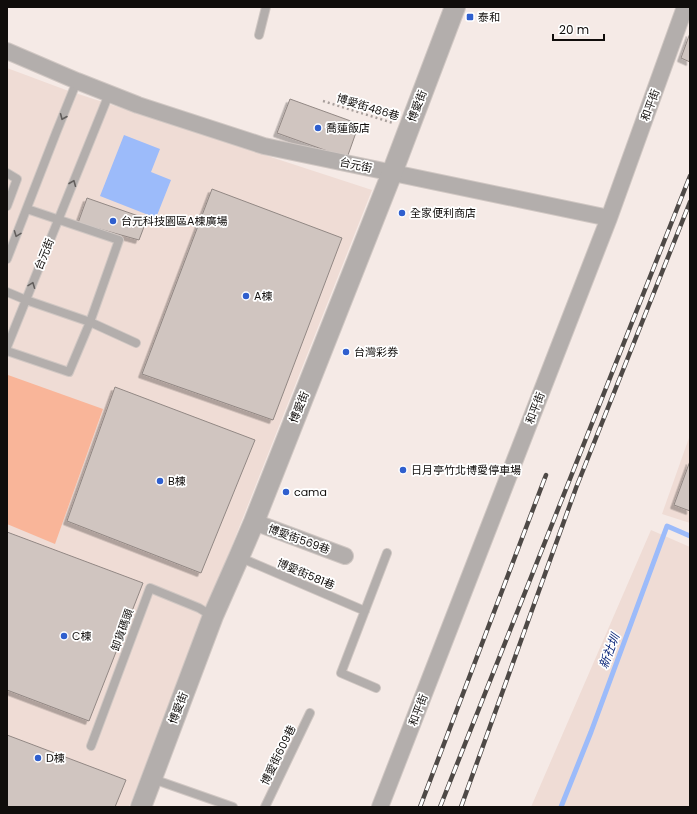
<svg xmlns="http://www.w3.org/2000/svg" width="697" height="814" viewBox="0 0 697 814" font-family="Poppins,'Noto Sans TC',sans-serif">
	<defs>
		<filter id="shadow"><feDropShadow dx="-3.5" dy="3.5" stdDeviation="0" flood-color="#0004"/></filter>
	</defs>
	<rect width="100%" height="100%" fill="#f5eae6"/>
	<!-- built -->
	<path fill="#efdcd5" d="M 7,68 L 66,90 L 372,190 L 129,807 L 7,807 Z
		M 690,435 L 690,523 L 662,514 Z
		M 651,530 L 690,547 L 690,807 L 531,807 Z"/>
	<!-- green -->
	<path fill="#f9b599" d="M 8,375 L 103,409 L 55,544 L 7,524 L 7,378 Z"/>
	<!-- water -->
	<path fill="#9cbbfa" d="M 124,135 L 160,149 L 151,172 L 171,180 L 156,218 L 100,196 Z"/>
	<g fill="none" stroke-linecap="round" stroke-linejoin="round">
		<!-- stream -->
		<path stroke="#9cbbfa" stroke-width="5" d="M 561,807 L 591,732 L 667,526 L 690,536"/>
	</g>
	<!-- building -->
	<path fill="#d0c5c0" stroke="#928884" filter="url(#shadow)" d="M 690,33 L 690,62 L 681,58 Z
		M 290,99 L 359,124 L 347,158 L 277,133 Z
		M 212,189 L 342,238 L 273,420 L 142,374 Z
		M 87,198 L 147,219 L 139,240 L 78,223 Z
		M 115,387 L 255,440 L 201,573 L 67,521 Z
		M 690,461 L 690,511 L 674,505 Z
		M 7,532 L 143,583 L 89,721 L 7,690 Z
		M 7,735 L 126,780 L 115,807 L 7,807 Z"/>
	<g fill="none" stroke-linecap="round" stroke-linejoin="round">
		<defs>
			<path id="service" d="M 259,35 L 266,7
				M 7,173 L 17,179 L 7,206
				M 7,259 L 56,133 L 77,81
				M 7,292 L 26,300 L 90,322 L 136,343
				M 7,347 L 109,94
				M 7,351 L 69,372 L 90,322 L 119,240 L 27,209
				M 239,557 L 365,611
				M 376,688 L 341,673 L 387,553
				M 91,746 L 150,588 L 199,608 L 212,616
				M 153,779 L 233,807
				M 265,807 L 310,713"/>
			<path id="minor" d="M 7,51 L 77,81 L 138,105 L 264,146 L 609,218
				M 254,522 L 345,556
				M 380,807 L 609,218 L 685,7"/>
			<path id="tertiary" d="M 141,807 L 213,616 L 239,557 L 254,522 L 392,173 L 455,7"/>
		</defs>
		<!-- service casing -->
		<use href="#service" stroke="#d0c7c3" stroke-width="10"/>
		<!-- minor casing -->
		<use href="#minor" stroke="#d0c7c3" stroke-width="18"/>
		<!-- tertiary casing -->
		<use href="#tertiary" stroke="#d0c7c3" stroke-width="22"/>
		<!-- path -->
		<path stroke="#a89f9c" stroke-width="2.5" stroke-dasharray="2 3" stroke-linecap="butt" d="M 323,101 L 393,123"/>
		<!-- service -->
		<use href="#service" stroke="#b3aeac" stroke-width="8"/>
		<!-- minor -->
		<use href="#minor" stroke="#b3aeac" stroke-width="16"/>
		<!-- tertiary -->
		<use href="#tertiary" stroke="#b3aeac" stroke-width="20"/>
		<defs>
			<path id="rail" d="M 420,807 L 546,475
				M 440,807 L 690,176
				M 461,807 L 576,488 L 690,202"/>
		</defs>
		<!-- rail casing -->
		<use href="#rail" stroke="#4e4946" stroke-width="4.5"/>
		<!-- rail -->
		<use href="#rail" stroke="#fff" stroke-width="3" stroke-dasharray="9" stroke-linecap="butt"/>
	</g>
	<!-- one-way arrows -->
	<defs><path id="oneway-chevron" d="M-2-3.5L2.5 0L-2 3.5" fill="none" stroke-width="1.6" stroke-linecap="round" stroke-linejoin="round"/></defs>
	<g stroke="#625e5c">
		<use href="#oneway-chevron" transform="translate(63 117) rotate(113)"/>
		<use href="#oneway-chevron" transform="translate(73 183) rotate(-68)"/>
		<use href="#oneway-chevron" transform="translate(17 234) rotate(111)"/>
		<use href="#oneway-chevron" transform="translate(32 285) rotate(-69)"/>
	</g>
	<!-- markers -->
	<g fill="#2f5fce" stroke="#fff" stroke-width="1.5">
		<rect x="466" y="13" width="8" height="8" rx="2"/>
		<circle cx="318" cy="128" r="4"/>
		<circle cx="402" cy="213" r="4"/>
		<circle cx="113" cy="221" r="4"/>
		<circle cx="246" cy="296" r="4"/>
		<circle cx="346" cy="352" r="4"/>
		<circle cx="403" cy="470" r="4"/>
		<circle cx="160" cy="481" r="4"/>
		<circle cx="286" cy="492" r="4"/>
		<circle cx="64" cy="636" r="4"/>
		<circle cx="38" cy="758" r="4"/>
	</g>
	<g text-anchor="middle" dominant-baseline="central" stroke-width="3.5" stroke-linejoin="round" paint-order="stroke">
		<!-- poi labels -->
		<g font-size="11" fill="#100d0b" stroke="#fff" text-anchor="start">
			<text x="478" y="17">泰和</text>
			<text x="326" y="128">喬蓮飯店</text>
			<text x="410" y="213">全家便利商店</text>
			<text x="121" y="221">台元科技園區A棟廣場</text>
			<text x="254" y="296">A棟</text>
			<text x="354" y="352">台灣彩券</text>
			<text x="411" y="470">日月亭竹北博愛停車場</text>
			<text x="168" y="481">B棟</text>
			<text x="294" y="492">cama</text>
			<text x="72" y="636">C棟</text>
			<text x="46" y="758">D棟</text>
		</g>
		<!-- street labels -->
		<g font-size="11" fill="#100d0b" stroke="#fff">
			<text transform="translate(650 105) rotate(-70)">和平街</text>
			<text transform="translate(417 106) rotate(-69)">博愛街</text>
			<text transform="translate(368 107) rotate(17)">博愛街486巷</text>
			<text transform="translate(356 165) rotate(12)">台元街</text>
			<text transform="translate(44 254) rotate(-68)">台元街</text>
			<text transform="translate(299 407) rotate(-68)">博愛街</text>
			<text transform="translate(535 408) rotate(-69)">和平街</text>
			<text transform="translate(299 539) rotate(20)">博愛街569巷</text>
			<text transform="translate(306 574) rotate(23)">博愛街581巷</text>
			<text transform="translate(122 630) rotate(-70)">卸貨碼頭</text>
			<text transform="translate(178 708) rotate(-69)">博愛街</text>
			<text transform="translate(418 710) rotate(-69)">和平街</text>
			<text transform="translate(278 755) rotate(-64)">博愛街609巷</text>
		</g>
		<!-- water labels -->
		<g font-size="12" font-style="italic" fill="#021e74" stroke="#fff">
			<text transform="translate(609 651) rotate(-69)">新社圳</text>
		</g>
	</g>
	<!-- border -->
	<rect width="697" height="814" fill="none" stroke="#100d0b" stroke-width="16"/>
	<!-- scale -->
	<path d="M553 34v6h51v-6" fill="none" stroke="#100d0b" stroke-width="2"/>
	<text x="559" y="34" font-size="12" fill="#100d0b" stroke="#ffffff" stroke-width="3" paint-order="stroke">20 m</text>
</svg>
